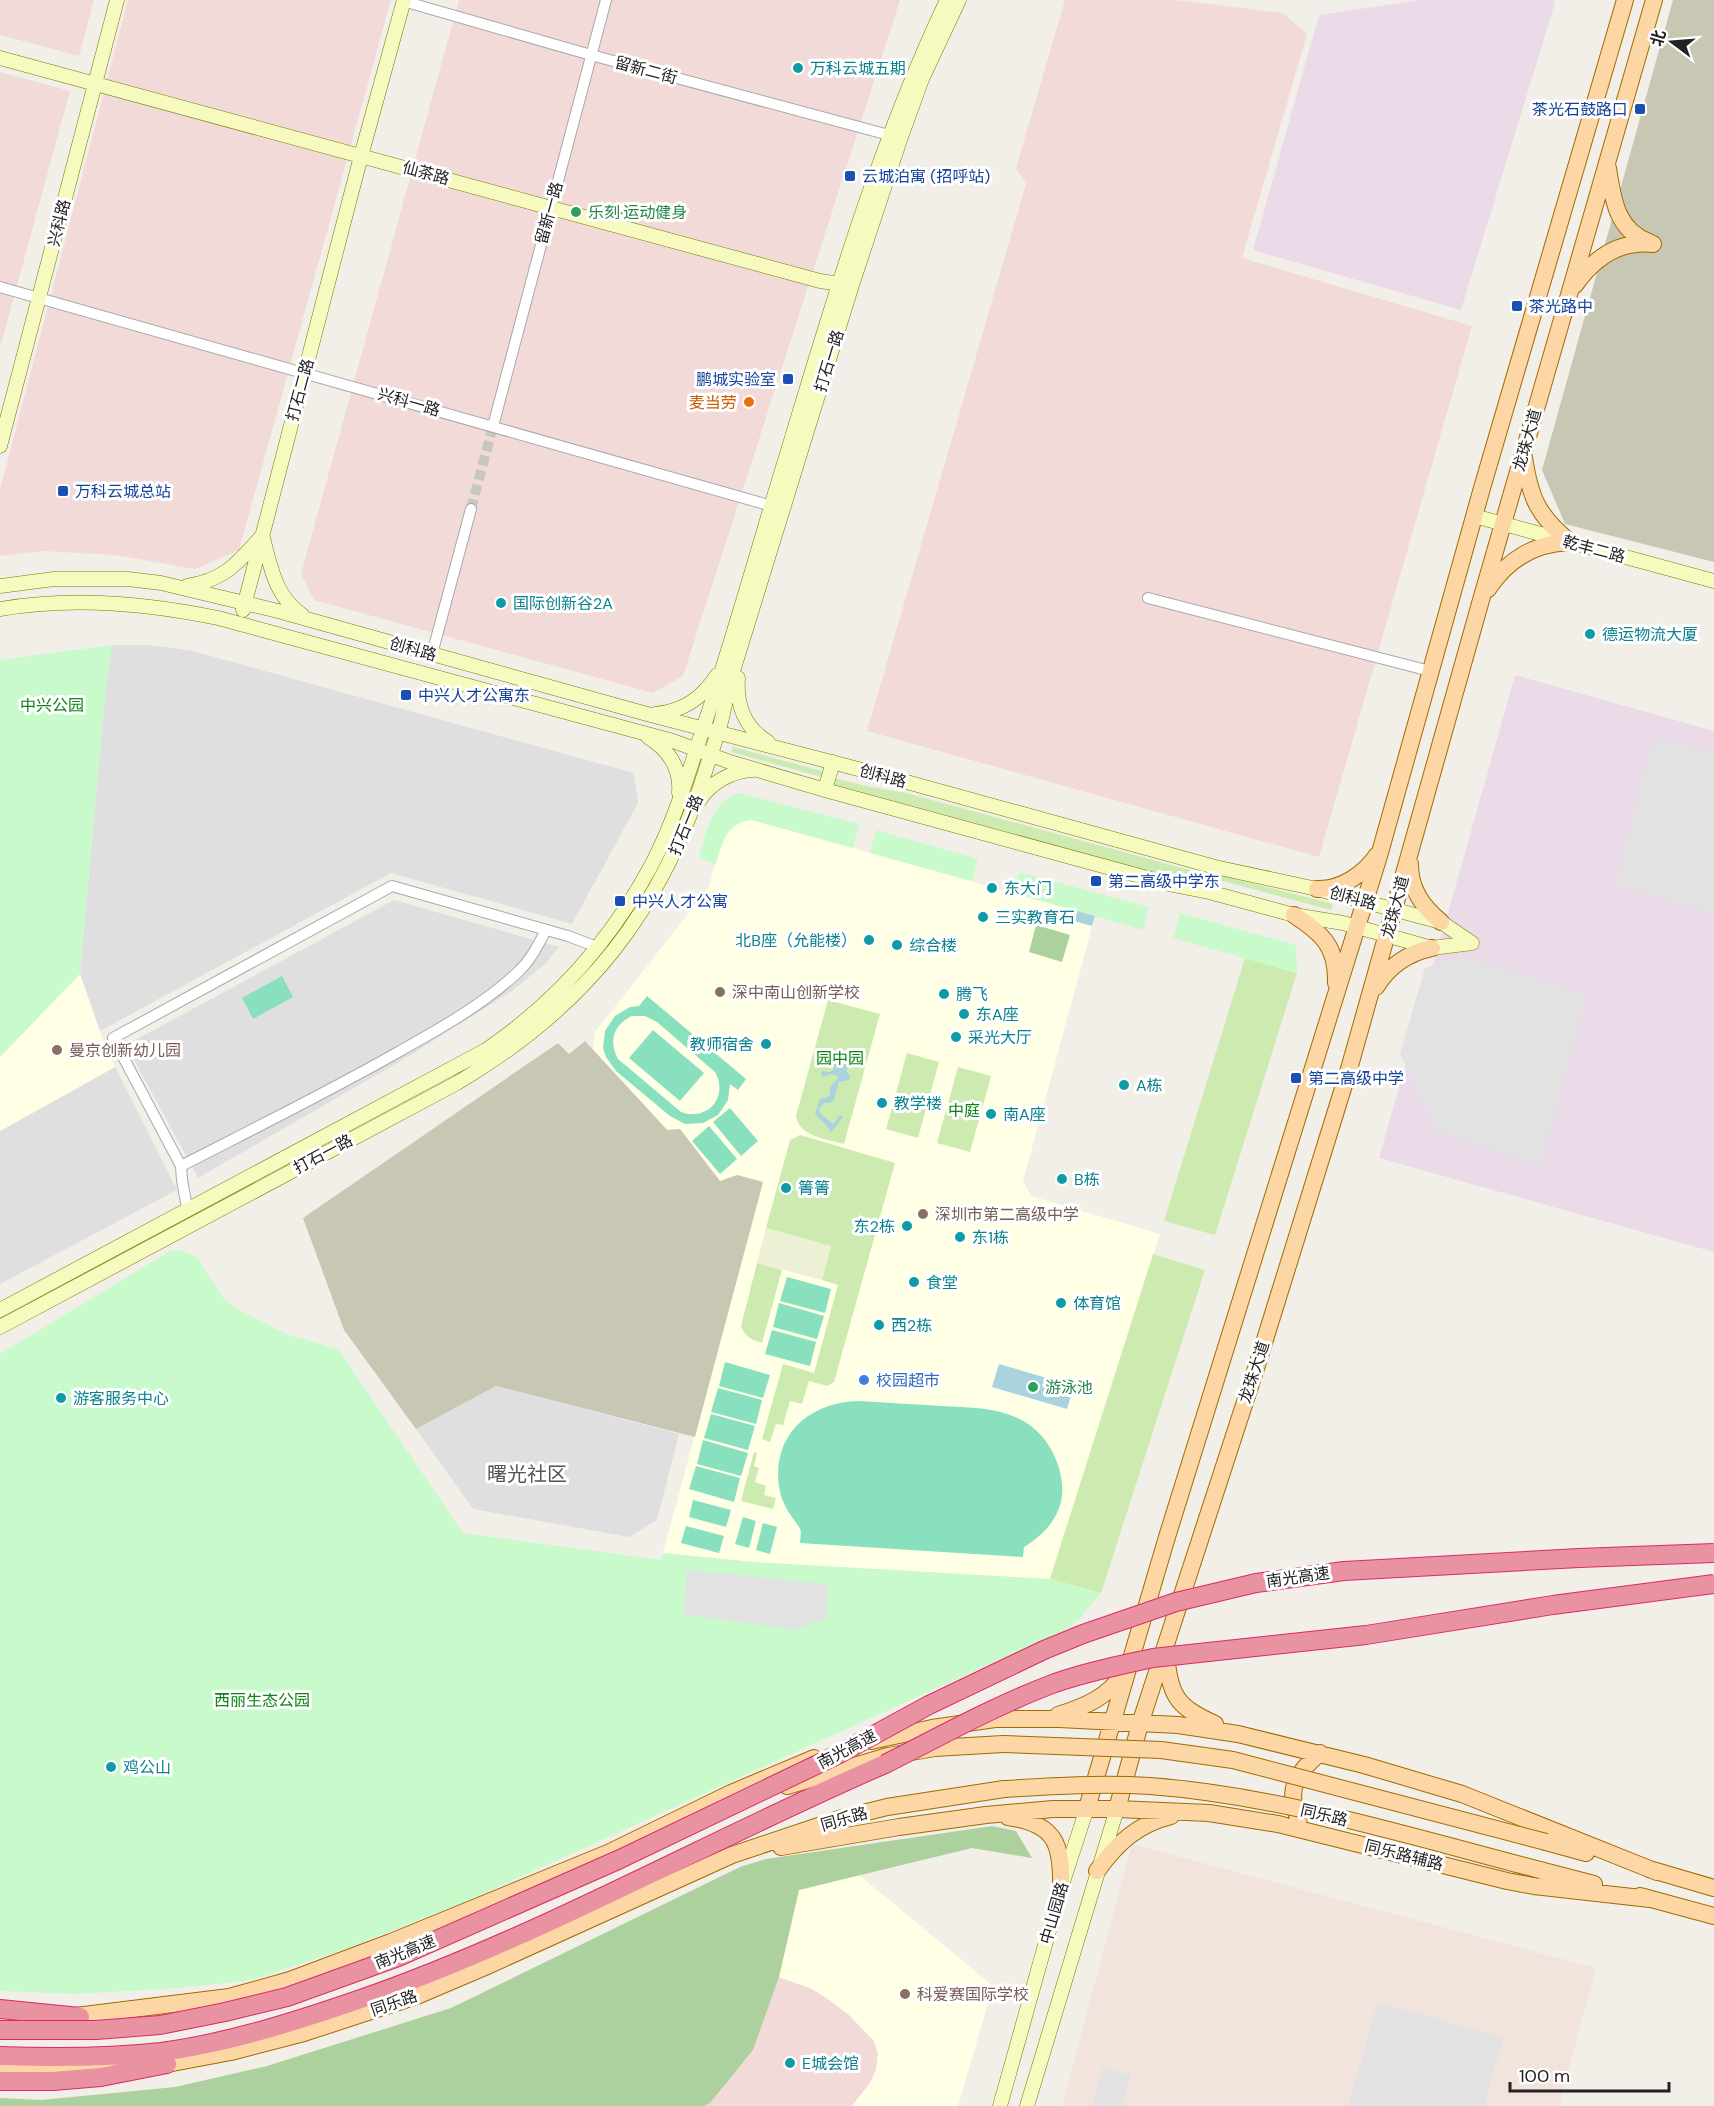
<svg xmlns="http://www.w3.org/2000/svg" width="1714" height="2106" viewBox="0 0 1714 2106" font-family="'DM Sans','Noto Sans SC',sans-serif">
	<rect width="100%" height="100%" fill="#f2efe9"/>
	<!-- residential -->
	<path fill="#e0dfdf" d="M 112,645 L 150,645 L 193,651 L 634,773 L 638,803 L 572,924 L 391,873 L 100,1031 L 80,974 L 105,695 Z
		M 394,900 L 559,947 L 545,964 L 512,991 L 411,1055 L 198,1178 L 126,1045 Z
		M 115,1067 L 177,1190 L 0,1284 L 0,1131 Z
		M 496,1386 L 679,1434 L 657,1520 L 629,1537 L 473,1509 L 416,1429 Z"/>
	<!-- commercial -->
	<path fill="#f2dad9" d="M 0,0 L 94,0 L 79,56 L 0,35 Z
		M 128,0 L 391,0 L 239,550 L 195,569 L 115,555 L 42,551 L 0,556 L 0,490 Z
		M 459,0 L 900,0 L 683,676 L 653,693 L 314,600 L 301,574 Z
		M 1065,0 L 1176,0 L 1283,13 L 1307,34 L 1242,258 L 1472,326 L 1319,857 L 867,731 L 1026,184 L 1016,168 Z
		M 0,72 L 70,91 L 0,348 Z
		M 779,1977 L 812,1989 L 828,1999 L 849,2015 L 874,2041 L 878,2053 L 876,2070 L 870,2083 L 852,2106 L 704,2106 L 710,2103 L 753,2050 Z"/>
	<!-- industrial -->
	<path fill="#ebdbe8" d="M 1420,0 L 1554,0 L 1555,3 L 1461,310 L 1253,250 L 1319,15 Z
		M 1515,675 L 1714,731 L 1714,1252 L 1379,1158 Z"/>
	<!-- education -->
	<path fill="#ffffe5" d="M 743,820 L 752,820 L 1095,916 L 1023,1181 L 1031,1196 L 1160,1234 L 1050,1579 L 753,1562 L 663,1553 L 763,1183 L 721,1182 L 680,1129 L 668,1130 L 593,1049 L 595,1032 L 708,889 L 724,836 L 729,830 Z
		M 80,974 L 104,1043 L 115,1067 L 0,1131 L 0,1057 Z
		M 859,1875 L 993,1986 L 958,2106 L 852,2106 L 870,2083 L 876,2070 L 878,2053 L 874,2041 L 849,2015 L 828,1999 L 812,1989 L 779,1977 L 799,1890 Z"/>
	<!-- military -->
	<path fill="#f3e3dd" d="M 1132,1844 L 1596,1968 L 1559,2106 L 1062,2106 Z"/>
	<!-- construction -->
	<path fill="#c7c7b4" d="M 1673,0 L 1714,0 L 1714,562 L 1565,524 L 1542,470 Z
		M 585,1041 L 667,1130 L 680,1129 L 720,1181 L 737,1175 L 763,1182 L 695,1437 L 496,1386 L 416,1429 L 344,1330 L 303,1218 L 558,1043 L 569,1054 Z"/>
	<!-- farmland -->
	<path fill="#eef0d5" d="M 766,1228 L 831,1246 L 822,1280 L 757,1263 Z"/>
	<!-- grass -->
	<path fill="#cdebb0" d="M 733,747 L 826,772 L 825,778 L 731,752 Z
		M 834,778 L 866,786 L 906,793 L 1208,875 L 1206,880 L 1161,874 L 832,784 Z
		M 1220,875 L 1333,904 L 1331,910 L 1219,880 Z
		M 1245,958 L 1297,973 L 1215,1235 L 1164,1221 Z
		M 828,1000 L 880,1014 L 844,1144 C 827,1139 799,1137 796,1116 Z
		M 907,1053 L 939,1062 L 918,1138 L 886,1129 Z
		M 958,1067 L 991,1076 L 970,1152 L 937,1143 Z
		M 800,1135 L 895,1163 L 834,1382 L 827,1386 L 809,1381 L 802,1404 L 790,1401 L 783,1425 L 776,1424 L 770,1442 L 762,1439 L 783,1364 L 814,1373 L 838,1285 L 822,1280 L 831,1246 L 766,1228 L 790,1140 Z
		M 1153,1254 L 1205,1270 L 1101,1593 L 1050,1579 Z
		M 757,1263 L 782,1270 L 762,1343 C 752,1340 744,1336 741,1326 Z
		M 754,1452 L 757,1453 L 754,1466 L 759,1468 L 755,1482 L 766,1486 L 764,1495 L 776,1498 L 773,1509 L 741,1501 Z"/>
	<!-- forest -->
	<path fill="#add19e" d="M 1036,925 L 1070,935 L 1062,962 L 1029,952 Z
		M 992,1826 L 1016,1831 L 1032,1858 L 972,1848 L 799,1890 L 779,1977 L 753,2050 L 710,2103 L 704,2106 L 0,2106 L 0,2098 L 41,2100 L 175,2087 L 267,2066 L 451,2008 L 740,1867 L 766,1859 Z"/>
	<!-- park -->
	<path fill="#c8facc" d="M 112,645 L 105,695 L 80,974 L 0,1057 L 0,660 Z
		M 739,793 L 859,824 L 853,848 L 752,820 C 727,822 722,843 716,864 L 699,858 C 706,833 711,802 739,793 Z
		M 876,830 L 978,859 L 972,881 L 870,853 Z
		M 1019,872 L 1149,907 L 1143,930 L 1013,893 Z
		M 1180,913 L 1296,945 L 1297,973 L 1173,938 Z
		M 177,1250 L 189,1253 L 198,1259 L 224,1299 L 236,1308 L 286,1334 L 338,1349 L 463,1533 L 661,1560 L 663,1553 L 753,1562 L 1050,1579 L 1101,1593 L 1079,1619 L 1065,1630 L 465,1902 L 337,1952 L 252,1980 L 179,1988 L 75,1994 L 0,1991 L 0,1354 L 170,1251 Z"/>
	<!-- pitch -->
	<path fill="#88e0be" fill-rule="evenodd" d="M 282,976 L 293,997 L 253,1019 L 242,998 Z
		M 647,996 L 746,1079 L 738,1090 L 730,1084 L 728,1100 L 718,1115 L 703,1123 L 685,1124 L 670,1116 L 616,1071 L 606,1057 L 603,1048 L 605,1031 L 615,1016 L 630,1007 L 639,1006 ZM 632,1016 L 645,1016 L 657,1022 L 715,1072 C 729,1096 708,1122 681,1112 L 618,1059 C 608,1041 614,1024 632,1016 Z
		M 653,1030 L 704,1073 L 680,1101 L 629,1058 Z
		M 730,1108 L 758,1141 L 741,1156 L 713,1122 Z
		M 709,1126 L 737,1159 L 720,1174 L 692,1141 Z
		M 787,1277 L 831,1289 L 825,1313 L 780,1301 Z
		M 779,1303 L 824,1316 L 817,1339 L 773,1327 Z
		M 772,1330 L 816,1342 L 810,1366 L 765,1354 Z
		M 725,1362 L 770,1375 L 763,1398 L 719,1386 Z
		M 718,1388 L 762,1400 L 756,1424 L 711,1412 Z
		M 859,1401 C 886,1403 914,1404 942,1406 C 986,1408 1030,1408 1053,1453 C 1058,1463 1061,1473 1062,1484 C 1065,1512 1046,1534 1024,1547 L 1023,1557 L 800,1543 C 800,1539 802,1532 800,1529 C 799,1525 794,1521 792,1517 C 787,1510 782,1501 780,1492 C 769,1438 807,1402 859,1401 Z
		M 711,1414 L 755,1426 L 748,1450 L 704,1438 Z
		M 703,1440 L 748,1453 L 741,1476 L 697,1464 Z
		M 696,1466 L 740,1478 L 734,1502 L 689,1489 Z
		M 693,1500 L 731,1510 L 726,1527 L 689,1517 Z
		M 743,1517 L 756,1521 L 749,1548 L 735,1544 Z
		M 763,1523 L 777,1527 L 770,1554 L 756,1550 Z
		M 686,1526 L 724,1536 L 719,1553 L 681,1543 Z"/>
	<!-- parking -->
	<path fill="#e2e2e2" d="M 1653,738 L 1714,752 L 1714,913 L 1616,885 Z
		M 1462,957 L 1587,995 L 1540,1165 L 1438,1130 L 1400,1054 L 1425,968 Z
		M 687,1570 L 828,1584 L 827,1618 L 795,1630 L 683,1614 Z
		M 1378,2002 L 1503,2038 L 1484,2106 L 1348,2106 Z
		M 1103,2067 L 1131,2075 L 1123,2106 L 1092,2106 Z"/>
	<!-- water -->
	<path fill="#aad3df" d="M 1066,908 L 1095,916 L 1092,926 L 1063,918 Z
		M 831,1053 L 837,1058 L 848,1061 L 851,1065 L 846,1071 L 850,1076 L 849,1080 L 839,1082 L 834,1100 L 830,1103 L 824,1103 L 819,1109 L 820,1113 L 833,1124 L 840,1115 L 843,1117 L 831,1133 L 828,1127 L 815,1114 L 820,1099 L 830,1096 L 830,1087 L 838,1078 L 838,1076 L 830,1074 L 823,1077 L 821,1074 L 823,1071 L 830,1072 L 833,1070 L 834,1064 L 825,1057 L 826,1054 Z
		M 999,1364 L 1074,1386 L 1067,1409 L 992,1387 Z"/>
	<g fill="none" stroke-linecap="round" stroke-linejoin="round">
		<!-- street-tunnel -->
		<path stroke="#c8c6c1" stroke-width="10" stroke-dasharray="10 5" stroke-linecap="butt" d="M 471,509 L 493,426"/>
		<defs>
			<path id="street" d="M 403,1 L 591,55 L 889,135
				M 0,287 L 772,506 L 772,510
				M 493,426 L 606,0
				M 1148,598 L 1430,671
				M 432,654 L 471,509
				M 181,1166 C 255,1128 328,1092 400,1051 C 441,1028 484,1004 518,972 C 531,960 538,945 546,930
				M 187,1208 L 182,1180 L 181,1166 L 113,1038 L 392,886 L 568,936 L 597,947"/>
			<path id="secondary" d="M 0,58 L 820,281 L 847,285
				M 0,446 L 117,0
				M 1474,516 L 1714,581
				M 263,538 C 271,568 275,596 302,615
				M 0,586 L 54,579 L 128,579 L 161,583 L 278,611 L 647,714 L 885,776 L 1215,867 L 1317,889 L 1441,922 L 1472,943
				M 187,586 C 224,580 237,564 261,537
				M 0,609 C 73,596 146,603 218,618 L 673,741 L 730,762 L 825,790 L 1173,885 L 1209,892 L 1294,915 L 1343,923 L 1432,948 L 1472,943
				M 243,610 L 361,156 L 404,0
				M 735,681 L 738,678 C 736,705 745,728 768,742
				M 655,714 C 684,711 702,698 717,675
				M 648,737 C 669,750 681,768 679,793
				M 825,790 L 833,762
				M 699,801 C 710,783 731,771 753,770
				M 0,1310 L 486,1050 C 556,1002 612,939 652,864 C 673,824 686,781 700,738 C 726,661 749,582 772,503 C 824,334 871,160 947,0
				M 0,1327 L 457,1083 C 586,1007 663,910 707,766 C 715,741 724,718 727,691 L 852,285 L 901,137 L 922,79 L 959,0
				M 1000,2106 L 1061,1888 L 1087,1808
				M 1027,2106 L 1117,1809"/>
			<path id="primary" d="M 1608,168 C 1613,199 1616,230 1649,242
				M 1575,285 C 1594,258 1619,240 1653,244
				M 1524,457 C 1530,498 1538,516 1570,542
				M 1488,589 C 1507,560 1535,543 1570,542
				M 1410,864 C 1410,889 1422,906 1441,922
				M 1317,889 C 1341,890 1364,874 1377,855
				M 1294,915 C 1323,934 1337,947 1336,983
				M 1376,987 C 1389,966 1408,953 1432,948
				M 1165,1650 C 1171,1695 1173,1705 1215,1724
				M 1058,1715 C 1084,1707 1109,1697 1123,1673
				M 871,1741 L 932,1728 L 995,1719 L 1059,1719 L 1178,1725 L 1238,1734 L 1364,1765 L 1462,1794 L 1657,1872
				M 787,1786 L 888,1756 L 935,1748 L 1003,1744
				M 1087,1808 L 1167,1537 L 1379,856 L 1482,488 L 1625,0
				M 1117,1809 L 1140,1724 L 1258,1362 L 1349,1069 L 1481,600 L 1654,0
				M 1008,1817 C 1056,1824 1062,1844 1061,1888
				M 1299,1819 C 1285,1790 1297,1772 1320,1753
				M 1546,1842 L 1586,1853
				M 781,1847 L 899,1827 L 986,1815 L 1053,1809 L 1117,1809 L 1209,1813 L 1278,1824 L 1507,1881 L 1534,1886 L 1650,1899
				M 610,1852 L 731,1793 L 814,1758
				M 1649,1869 L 1714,1888
				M 1540,1870 L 1594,1884
				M 1097,1871 C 1117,1843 1138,1824 1171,1816
				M 1640,1896 L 1714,1916
				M 68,2017 L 229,1997 L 290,1980 L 391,1942 L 620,1848
				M 154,2065 L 167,2064 L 231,2052 L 304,2033 L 417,1996 L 485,1967 L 732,1855 L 839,1819 L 887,1807 L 1004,1789
				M 0,2067 L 125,2066"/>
			<path id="highway" d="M 0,2009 L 80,2017
				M 0,2056 C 54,2058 107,2058 161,2052 C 228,2043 294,2022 358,2000 C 540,1937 709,1840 885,1764
				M 0,2081 L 53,2081 L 101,2077 L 167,2064"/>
		</defs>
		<!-- street casing -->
		<use href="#street" stroke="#a9a9a9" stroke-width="12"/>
		<!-- secondary casing -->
		<use href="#secondary" stroke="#707d05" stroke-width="15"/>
		<!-- primary casing -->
		<use href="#primary" stroke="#a06b00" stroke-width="18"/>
		<!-- highway casing -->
		<use href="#highway" stroke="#dc2a67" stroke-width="20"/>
		<!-- street -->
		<use href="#street" stroke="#fff" stroke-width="10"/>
		<!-- secondary -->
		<use href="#secondary" stroke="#f7fabf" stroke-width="14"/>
		<!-- primary -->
		<use href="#primary" stroke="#fcd6a4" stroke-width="16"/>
		<!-- highway -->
		<use href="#highway" stroke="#e892a2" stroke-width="18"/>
		<defs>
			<path id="primary-bridge" d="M 1003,1744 L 1161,1750 L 1233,1760 L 1546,1842
				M 1004,1789 C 1053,1786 1101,1783 1150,1786 C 1282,1796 1412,1837 1540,1870"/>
			<path id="highway-bridge" d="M 885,1764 C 941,1736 996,1705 1055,1683 C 1087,1672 1120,1665 1153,1658 L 1366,1635 L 1553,1605 L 1714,1584
				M 0,2030 L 96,2030 L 160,2025 L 225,2012 L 287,1997 L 398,1957 L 618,1860 L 839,1754 L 929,1705 L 1044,1650 L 1083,1634 L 1176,1602 L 1256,1583 L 1344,1571 L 1579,1558 L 1714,1553"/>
		</defs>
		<!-- primary-bridge casing -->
		<use href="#primary-bridge" stroke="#a06b00" stroke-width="18" stroke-linecap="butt"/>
		<!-- highway-bridge casing -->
		<use href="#highway-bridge" stroke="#dc2a67" stroke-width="20" stroke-linecap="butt"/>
		<!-- primary-bridge -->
		<use href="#primary-bridge" stroke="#fcd6a4" stroke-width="16"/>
		<!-- highway-bridge -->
		<use href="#highway-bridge" stroke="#e892a2" stroke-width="18"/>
	</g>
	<!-- markers -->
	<g fill="#0f9aa8" stroke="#fff" stroke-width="2">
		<circle cx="798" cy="68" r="6"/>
		<circle cx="501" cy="603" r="6"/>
		<circle cx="1590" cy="634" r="6"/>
		<circle cx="992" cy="888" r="6"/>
		<circle cx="983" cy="917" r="6"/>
		<circle cx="869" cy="940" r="6"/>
		<circle cx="897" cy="945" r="6"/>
		<circle cx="944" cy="994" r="6"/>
		<circle cx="964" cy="1014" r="6"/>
		<circle cx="956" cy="1037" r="6"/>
		<circle cx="766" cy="1044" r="6"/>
		<circle cx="1124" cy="1085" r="6"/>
		<circle cx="882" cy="1103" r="6"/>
		<circle cx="991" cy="1114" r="6"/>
		<circle cx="1062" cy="1179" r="6"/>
		<circle cx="786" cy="1188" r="6"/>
		<circle cx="907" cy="1226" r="6"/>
		<circle cx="960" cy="1237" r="6"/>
		<circle cx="914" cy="1282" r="6"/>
		<circle cx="1061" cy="1303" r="6"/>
		<circle cx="879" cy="1325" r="6"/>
		<circle cx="61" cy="1398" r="6"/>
		<circle cx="111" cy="1767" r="6"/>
		<circle cx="790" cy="2063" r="6"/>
	</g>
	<g fill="#1a4fb4" stroke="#fff" stroke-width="2">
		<rect x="1634" y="103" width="12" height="12" rx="3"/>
		<rect x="844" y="170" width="12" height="12" rx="3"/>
		<rect x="1511" y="300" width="12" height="12" rx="3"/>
		<rect x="782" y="373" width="12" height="12" rx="3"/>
		<rect x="57" y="485" width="12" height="12" rx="3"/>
		<rect x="400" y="689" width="12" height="12" rx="3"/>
		<rect x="1090" y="875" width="12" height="12" rx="3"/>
		<rect x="614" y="895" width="12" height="12" rx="3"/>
		<rect x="1290" y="1072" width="12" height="12" rx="3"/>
	</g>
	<g fill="#2e9e5b" stroke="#fff" stroke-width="2">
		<circle cx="576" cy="212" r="6"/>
		<circle cx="1033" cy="1387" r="6"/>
	</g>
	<circle fill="#e8710a" stroke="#fff" stroke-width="2" cx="749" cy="402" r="6"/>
	<g fill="#8d6e63" stroke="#fff" stroke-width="2">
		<circle cx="720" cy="992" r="6"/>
		<circle cx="57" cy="1050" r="6"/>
		<circle cx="923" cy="1214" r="6"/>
		<circle cx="905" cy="1994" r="6"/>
	</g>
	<circle fill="#3f7fe0" stroke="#fff" stroke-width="2" cx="864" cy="1380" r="6"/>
	<g text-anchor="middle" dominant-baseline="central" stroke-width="6" stroke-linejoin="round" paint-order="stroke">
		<!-- culture labels -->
		<g font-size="16" fill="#0d838f" stroke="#fff" text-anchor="start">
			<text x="810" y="68">万科云城五期</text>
			<text x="513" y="603">国际创新谷2A</text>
			<text x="1602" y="634">德运物流大厦</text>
			<text x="1004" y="888">东大门</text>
			<text x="995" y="917">三实教育石</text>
			<text x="857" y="940" text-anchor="end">北B座（允能楼）</text>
			<text x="909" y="945">综合楼</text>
			<text x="956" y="994">腾飞</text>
			<text x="976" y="1014">东A座</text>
			<text x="968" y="1037">采光大厅</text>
			<text x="754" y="1044" text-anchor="end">教师宿舍</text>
			<text x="1136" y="1085">A栋</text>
			<text x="894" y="1103">教学楼</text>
			<text x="1003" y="1114">南A座</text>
			<text x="1074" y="1179">B栋</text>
			<text x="798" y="1188">箐箐</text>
			<text x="895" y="1226" text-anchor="end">东2栋</text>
			<text x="972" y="1237">东1栋</text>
			<text x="926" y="1282">食堂</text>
			<text x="1073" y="1303">体育馆</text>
			<text x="891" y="1325">西2栋</text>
			<text x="73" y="1398">游客服务中心</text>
			<text x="123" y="1767">鸡公山</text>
			<text x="802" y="2063">E城会馆</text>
		</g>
		<!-- street labels -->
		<g font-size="16" fill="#222" stroke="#fff">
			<text transform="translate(646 70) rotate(15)">留新二街</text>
			<text transform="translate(426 173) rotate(15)">仙茶路</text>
			<text transform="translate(549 213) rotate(-75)">留新一路</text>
			<text transform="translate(59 223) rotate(-76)">兴科路</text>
			<text transform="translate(829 361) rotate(-73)">打石一路</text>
			<text transform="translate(300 390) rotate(-75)">打石二路</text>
			<text transform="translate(409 402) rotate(16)">兴科一路</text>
			<text transform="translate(1527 440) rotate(-74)">龙珠大道</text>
			<text transform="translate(1594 549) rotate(15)">乾丰二路</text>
			<text transform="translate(413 649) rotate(16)">创科路</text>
			<text transform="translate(883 776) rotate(15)">创科路</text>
			<text transform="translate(686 825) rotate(-68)">打石一路</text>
			<text transform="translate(1353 898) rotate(15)">创科路</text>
			<text transform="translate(1395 907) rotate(-75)">龙珠大道</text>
			<text transform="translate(323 1154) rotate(-28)">打石一路</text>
			<text transform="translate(1254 1372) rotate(-72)">龙珠大道</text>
			<text transform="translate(1298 1577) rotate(-8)">南光高速</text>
			<text transform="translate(847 1749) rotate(-28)">南光高速</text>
			<text transform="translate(1324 1815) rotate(13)">同乐路</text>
			<text transform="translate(844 1819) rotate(-16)">同乐路</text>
			<text transform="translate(1404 1855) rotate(14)">同乐路辅路</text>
			<text transform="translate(1054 1913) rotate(-74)">中山园路</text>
			<text transform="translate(405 1952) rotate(-22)">南光高速</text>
			<text transform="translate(394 2003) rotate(-19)">同乐路</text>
		</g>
		<!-- transit labels -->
		<g font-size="16" fill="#164399" stroke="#fff" text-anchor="start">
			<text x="1628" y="109" text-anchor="end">茶光石鼓路口</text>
			<text x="862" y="176">云城泊寓 (招呼站)</text>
			<text x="1529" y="306">茶光路中</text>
			<text x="776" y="379" text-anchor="end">鹏城实验室</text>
			<text x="75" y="491">万科云城总站</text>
			<text x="418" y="695">中兴人才公寓东</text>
			<text x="1108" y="881">第二高级中学东</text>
			<text x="632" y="901">中兴人才公寓</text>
			<text x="1308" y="1078">第二高级中学</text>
		</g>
		<!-- leisure labels -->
		<g font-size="16" fill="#27864d" stroke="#fff" text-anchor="start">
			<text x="588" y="212">乐刻·运动健身</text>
			<text x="1045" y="1387">游泳池</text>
		</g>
		<!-- food labels -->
		<g font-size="16" fill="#c56008" stroke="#fff" text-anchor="end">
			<text x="737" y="402">麦当劳</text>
		</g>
		<!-- park labels -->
		<g font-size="16" fill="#0c8416" stroke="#fff">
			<text x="52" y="705">中兴公园</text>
			<text x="840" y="1058">园中园</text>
			<text x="964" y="1110">中庭</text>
			<text x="262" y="1700">西丽生态公园</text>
		</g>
		<!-- education labels -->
		<g font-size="16" fill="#785e54" stroke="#fff" text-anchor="start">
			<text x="732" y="992">深中南山创新学校</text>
			<text x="69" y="1050">曼京创新幼儿园</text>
			<text x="935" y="1214">深圳市第二高级中学</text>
			<text x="917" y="1994">科爱赛国际学校</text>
		</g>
		<!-- shop labels -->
		<g font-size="16" fill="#366cbe" stroke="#fff" text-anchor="start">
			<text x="876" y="1380">校园超市</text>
		</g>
		<!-- quarter labels -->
		<g font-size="20" fill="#555" stroke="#fff">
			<text x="527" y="1474">曙光社区</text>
		</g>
	</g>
	<!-- north arrow -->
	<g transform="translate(1672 42) rotate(286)" stroke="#ffffff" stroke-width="4.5" paint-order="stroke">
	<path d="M0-4.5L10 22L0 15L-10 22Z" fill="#222222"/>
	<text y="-9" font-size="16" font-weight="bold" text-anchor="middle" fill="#222222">北</text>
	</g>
	<!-- scale -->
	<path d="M1510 2082v9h159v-9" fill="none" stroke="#222222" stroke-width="3"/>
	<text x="1519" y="2082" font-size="18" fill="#222222" stroke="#ffffff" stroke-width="4.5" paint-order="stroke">100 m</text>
</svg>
